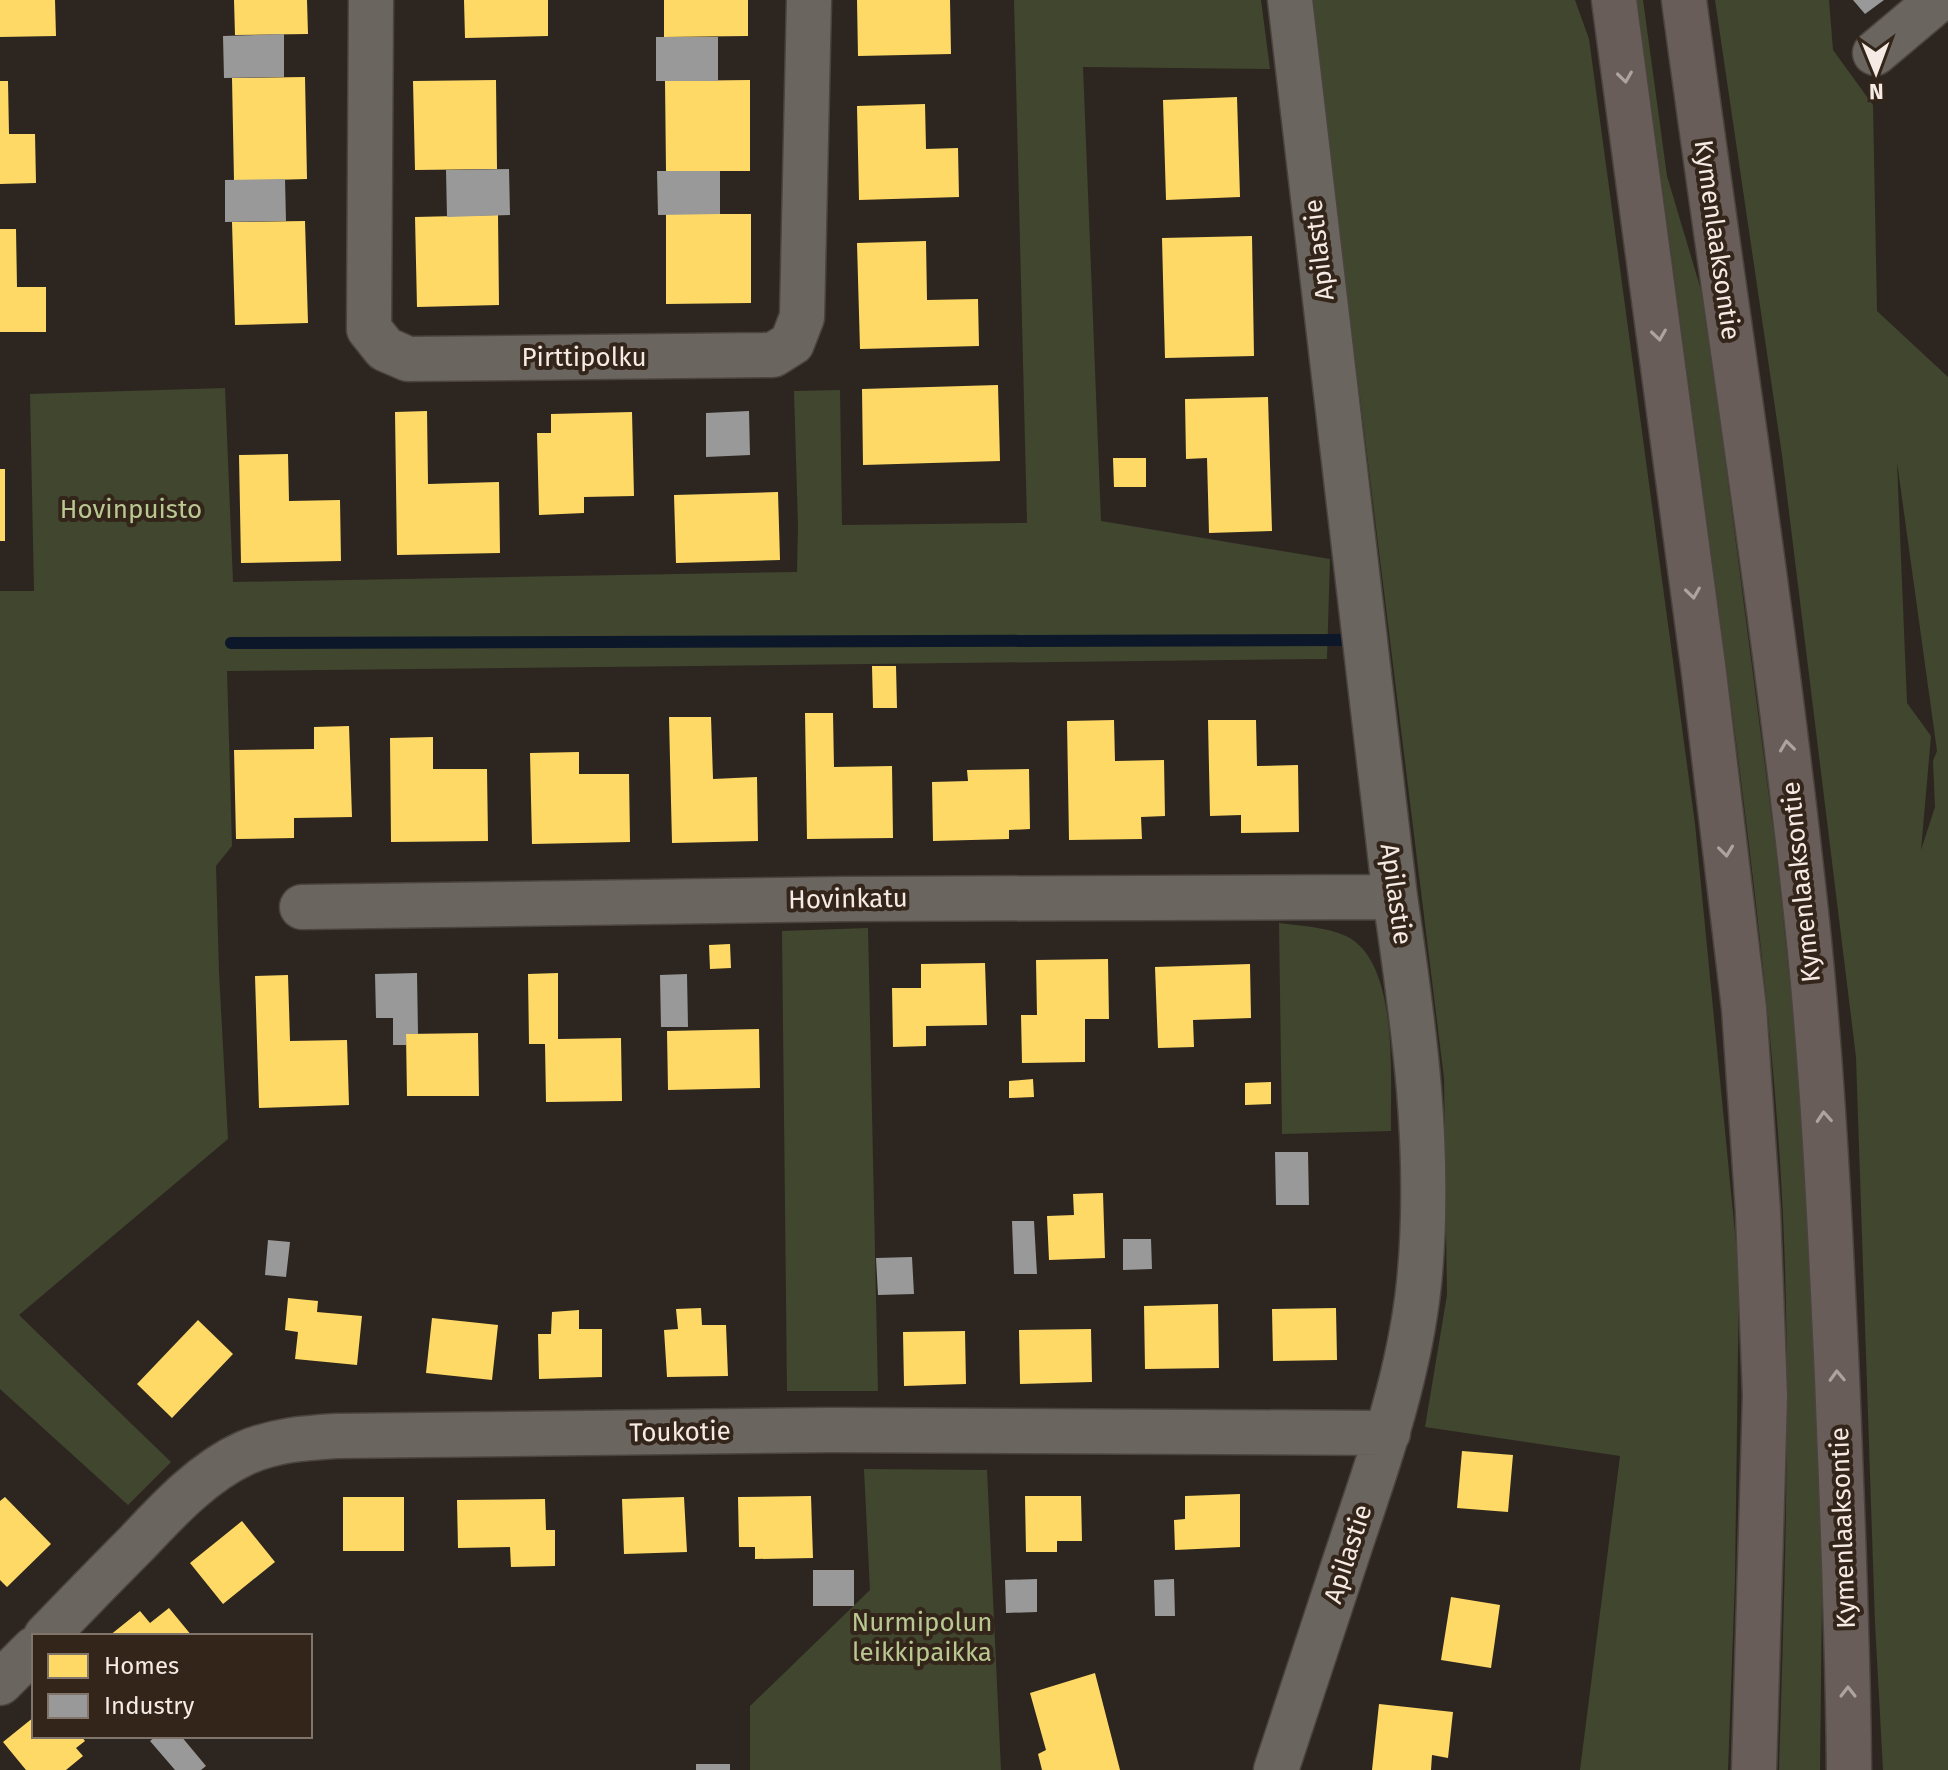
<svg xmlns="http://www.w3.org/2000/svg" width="1948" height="1770" viewBox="0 0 1948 1770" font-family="'Fira Sans',sans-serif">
	<rect width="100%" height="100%" fill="#2d2620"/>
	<!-- green -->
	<path fill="#41462f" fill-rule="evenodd" d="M 1014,0 L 1261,0 L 1270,69 L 1083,67 L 1101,521 L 1330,559 L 1327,659 L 227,671 L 232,846 L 216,866 L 219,972 L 228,1139 L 19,1315 L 171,1462 L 128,1505 L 0,1389 L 0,591 L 34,591 L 30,394 L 225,388 L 233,582 L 797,572 L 798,526 L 794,391 L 840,390 L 842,525 L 1027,523 Z
		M 1311,0 L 1575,0 L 1589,39 L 1695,824 L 1739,1274 L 1735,1579 L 1728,1770 L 1580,1770 L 1620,1456 L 1425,1427 L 1447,1295 L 1444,1078 Z
		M 1637,0 L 1643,0 L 1667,176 L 1701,290 L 1723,444 L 1776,851 L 1808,1156 L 1817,1378 L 1822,1591 L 1820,1770 L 1779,1770 C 1785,1568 1793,1364 1780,1162 C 1768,978 1743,795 1719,611 C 1692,408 1665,204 1637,0 Z
		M 1715,0 L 1829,0 L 1833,50 L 1873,105 L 1877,311 L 1948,377 L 1948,1770 L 1883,1770 L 1875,1623 L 1856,1057 L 1782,455 ZM 1897,462 L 1937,751 L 1933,761 L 1935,807 L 1921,850 L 1931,736 L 1907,703 Z
		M 1279,923 C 1301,926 1326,927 1346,936 C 1400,962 1390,1080 1391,1131 L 1282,1134 Z
		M 868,928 L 878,1391 L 787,1391 L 782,931 Z
		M 864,1469 L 987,1470 L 1001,1770 L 750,1770 L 750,1706 L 870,1590 Z"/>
	<!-- homes -->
	<path fill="#ffd966" d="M 0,0 L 55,0 L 56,36 L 0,37 Z
		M 234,0 L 307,0 L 308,34 L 235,35 Z
		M 464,0 L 548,0 L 548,36 L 465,38 Z
		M 664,0 L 748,0 L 748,36 L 664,37 Z
		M 857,0 L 950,0 L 951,54 L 858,56 Z
		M 305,77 L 307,179 L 234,181 L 232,78 Z
		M 496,80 L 497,169 L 415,170 L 413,81 Z
		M 750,80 L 750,171 L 666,171 L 665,81 Z
		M 0,81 L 8,81 L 9,134 L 35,134 L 36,183 L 0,184 Z
		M 1237,97 L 1240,197 L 1166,200 L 1163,100 Z
		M 925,104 L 926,149 L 958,148 L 959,197 L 859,200 L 857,106 Z
		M 666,214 L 751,214 L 751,303 L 666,304 Z
		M 498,215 L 499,305 L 417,307 L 415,217 Z
		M 305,221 L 308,323 L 235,325 L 232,222 Z
		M 0,229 L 16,229 L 17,287 L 46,287 L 46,332 L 0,332 Z
		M 1252,236 L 1254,356 L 1165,358 L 1162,238 Z
		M 926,241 L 927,300 L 978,299 L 979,346 L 860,349 L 857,243 Z
		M 998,385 L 1000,461 L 863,465 L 862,389 Z
		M 1268,397 L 1272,531 L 1209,533 L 1207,458 L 1186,459 L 1185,399 Z
		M 427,411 L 428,484 L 499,482 L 500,553 L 397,555 L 395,412 Z
		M 632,412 L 634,496 L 584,497 L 584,513 L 539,515 L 537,433 L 551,433 L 551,414 Z
		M 288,454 L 289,501 L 340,500 L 341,561 L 241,563 L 239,455 Z
		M 1113,458 L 1146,458 L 1146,487 L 1114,487 Z
		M 0,469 L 5,469 L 5,541 L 0,541 Z
		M 778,492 L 780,560 L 676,563 L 674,495 Z
		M 872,666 L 896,666 L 897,708 L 873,708 Z
		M 805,713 L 833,713 L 834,767 L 892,766 L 893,838 L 807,839 Z
		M 669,717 L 711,717 L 713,779 L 757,777 L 758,841 L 672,843 Z
		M 1114,720 L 1115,761 L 1164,760 L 1165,816 L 1141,817 L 1142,839 L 1069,840 L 1067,721 Z
		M 1208,720 L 1256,720 L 1257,766 L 1298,765 L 1299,832 L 1241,833 L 1241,815 L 1210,816 Z
		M 349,726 L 352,817 L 294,818 L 294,838 L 236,839 L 234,750 L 314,749 L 314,727 Z
		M 433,737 L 433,769 L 487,769 L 488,841 L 391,842 L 390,738 Z
		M 579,752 L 579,774 L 629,774 L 630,842 L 532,844 L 530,753 Z
		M 1029,769 L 1030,829 L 1009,830 L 1009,839 L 933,841 L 932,782 L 968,781 L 967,770 Z
		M 730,944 L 731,968 L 710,969 L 709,945 Z
		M 1108,959 L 1109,1019 L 1085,1019 L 1085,1062 L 1022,1063 L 1021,1015 L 1037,1015 L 1036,960 Z
		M 985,963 L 987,1025 L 926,1026 L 926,1046 L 893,1047 L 892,988 L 921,988 L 921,964 Z
		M 1250,964 L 1251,1018 L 1193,1020 L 1194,1047 L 1158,1048 L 1155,967 Z
		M 558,973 L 558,1039 L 621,1038 L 622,1101 L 546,1102 L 545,1044 L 529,1044 L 528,974 Z
		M 288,975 L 290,1041 L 347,1040 L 349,1105 L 259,1108 L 255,976 Z
		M 759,1029 L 760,1088 L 668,1090 L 667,1031 Z
		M 478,1033 L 479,1096 L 407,1096 L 406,1034 Z
		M 1033,1079 L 1034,1097 L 1009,1098 L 1009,1081 Z
		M 1271,1082 L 1271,1104 L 1245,1105 L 1245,1083 Z
		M 1103,1193 L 1105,1258 L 1049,1260 L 1047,1216 L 1074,1215 L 1073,1194 Z
		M 288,1298 L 318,1301 L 317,1312 L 362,1316 L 357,1365 L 295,1359 L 298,1332 L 285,1330 Z
		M 1218,1304 L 1219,1368 L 1145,1369 L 1144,1306 Z
		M 701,1308 L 702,1325 L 726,1325 L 728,1376 L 667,1377 L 664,1330 L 678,1329 L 676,1309 Z
		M 1336,1308 L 1337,1360 L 1273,1361 L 1272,1309 Z
		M 579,1310 L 579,1329 L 602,1329 L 602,1377 L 539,1379 L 538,1334 L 551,1334 L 552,1312 Z
		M 432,1318 L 498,1325 L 492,1380 L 426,1373 Z
		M 198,1320 L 233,1354 L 172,1418 L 137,1384 Z
		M 1091,1329 L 1092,1382 L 1020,1384 L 1019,1330 Z
		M 965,1331 L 966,1384 L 904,1386 L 903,1332 Z
		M 1462,1451 L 1513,1455 L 1508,1512 L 1457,1508 Z
		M 1240,1494 L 1240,1547 L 1175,1550 L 1174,1520 L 1185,1519 L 1185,1496 Z
		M 811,1496 L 813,1558 L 755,1559 L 755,1547 L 739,1547 L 738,1497 Z
		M 1025,1496 L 1081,1496 L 1082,1541 L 1057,1541 L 1057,1552 L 1026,1552 Z
		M 5,1497 L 51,1544 L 7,1587 L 0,1580 L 0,1501 Z
		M 343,1497 L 404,1497 L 404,1551 L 343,1551 Z
		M 684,1497 L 687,1552 L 624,1554 L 622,1499 Z
		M 545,1499 L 546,1530 L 555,1530 L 555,1566 L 511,1567 L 510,1547 L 458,1548 L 457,1500 Z
		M 242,1521 L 275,1562 L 223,1604 L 190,1563 Z
		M 1451,1597 L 1500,1605 L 1491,1668 L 1441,1660 Z
		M 169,1608 L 192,1636 L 109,1636 L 140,1611 L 150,1623 Z
		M 1095,1673 L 1120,1770 L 1042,1770 L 1038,1754 L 1046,1750 L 1030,1693 Z
		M 1379,1704 L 1453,1712 L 1448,1758 L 1432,1755 L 1431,1770 L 1372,1770 Z
		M 34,1717 L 34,1736 L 81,1736 L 85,1741 L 76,1748 L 83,1756 L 66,1770 L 26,1770 L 3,1742 Z"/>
	<!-- industry -->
	<path fill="#999" d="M 1853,0 L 1884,0 L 1865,14 Z
		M 284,34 L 284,77 L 224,78 L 223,36 Z
		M 656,37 L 718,37 L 718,81 L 656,81 Z
		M 509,169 L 510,215 L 447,217 L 446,170 Z
		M 657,171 L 720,171 L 720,214 L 658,215 Z
		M 285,179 L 286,221 L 225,222 L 225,180 Z
		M 749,411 L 750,455 L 706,457 L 706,413 Z
		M 417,973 L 418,1034 L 406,1034 L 406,1045 L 393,1045 L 393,1018 L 376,1018 L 375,974 Z
		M 687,974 L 688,1027 L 661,1027 L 660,975 Z
		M 1275,1152 L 1308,1152 L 1309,1205 L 1276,1205 Z
		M 1012,1221 L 1034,1221 L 1037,1274 L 1014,1274 Z
		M 1123,1239 L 1151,1239 L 1152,1269 L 1123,1270 Z
		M 268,1240 L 290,1242 L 286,1277 L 265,1275 Z
		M 912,1257 L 914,1294 L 878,1295 L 876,1258 Z
		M 813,1570 L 854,1570 L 854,1606 L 813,1606 Z
		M 1037,1579 L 1037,1612 L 1006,1613 L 1005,1580 Z
		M 1174,1579 L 1175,1616 L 1155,1616 L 1154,1580 Z
		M 156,1736 L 181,1736 L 206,1766 L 201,1770 L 175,1770 L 150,1741 Z
		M 696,1764 L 730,1764 L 730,1770 L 696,1770 Z"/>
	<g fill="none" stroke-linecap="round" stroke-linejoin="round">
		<!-- stream -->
		<path stroke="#0c1729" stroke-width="12" d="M 231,643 L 1342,640"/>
		<defs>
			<path id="minor" d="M 371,0 L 369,329 L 385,349 L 408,359 L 773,355 L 792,343 L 802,317 L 809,0
				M 1875,53 L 1938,0
				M 302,907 L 845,899 L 1395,897
				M 46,1636 C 76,1605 106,1574 137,1543 C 168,1510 203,1472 245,1453 C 275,1440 304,1438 336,1436 L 831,1430 L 1388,1433
				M 0,1683 L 34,1649
				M 1276,1770 C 1302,1691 1328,1613 1354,1534 C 1382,1452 1410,1370 1419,1283 C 1432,1153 1414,1026 1395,897 L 1290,0"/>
			<path id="major" d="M 1614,0 L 1704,673 L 1744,1008 L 1758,1212 L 1765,1396 L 1754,1770
				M 1684,0 C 1725,307 1774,613 1807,922 C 1823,1073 1830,1225 1837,1377 C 1842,1508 1848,1639 1849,1770"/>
		</defs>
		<!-- minor casing -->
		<use href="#minor" stroke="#4a433e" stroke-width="47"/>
		<!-- major casing -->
		<use href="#major" stroke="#4a433e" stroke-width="47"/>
		<!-- minor -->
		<use href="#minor" stroke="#6b6560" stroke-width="44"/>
		<!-- major -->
		<use href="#major" stroke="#685d58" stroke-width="44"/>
	</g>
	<!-- one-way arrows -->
	<defs><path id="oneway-chevron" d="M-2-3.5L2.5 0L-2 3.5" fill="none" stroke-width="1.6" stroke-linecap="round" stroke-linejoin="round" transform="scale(2)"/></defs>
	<g stroke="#aea49e">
		<use href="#oneway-chevron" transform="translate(1625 77) rotate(82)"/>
		<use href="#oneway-chevron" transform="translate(1659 335) rotate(82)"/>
		<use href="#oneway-chevron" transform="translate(1693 593) rotate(82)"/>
		<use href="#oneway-chevron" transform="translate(1787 746) rotate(-97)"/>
		<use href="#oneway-chevron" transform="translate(1726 851) rotate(83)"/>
		<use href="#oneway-chevron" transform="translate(1824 1117) rotate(-94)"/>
		<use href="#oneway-chevron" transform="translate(1837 1376) rotate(-92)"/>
		<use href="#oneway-chevron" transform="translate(1848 1692) rotate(-90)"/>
	</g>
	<g text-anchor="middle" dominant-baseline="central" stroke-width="8" stroke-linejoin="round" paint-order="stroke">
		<!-- street labels -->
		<g font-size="26" fill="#f5ebe4" stroke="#33251a">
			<text transform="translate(1717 240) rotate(82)">Kymenlaaksontie</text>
			<text transform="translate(1319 250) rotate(-97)">Apilastie</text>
			<text x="584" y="357">Pirttipolku</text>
			<text transform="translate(1801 882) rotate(-96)">Kymenlaaksontie</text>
			<text transform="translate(1396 894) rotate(82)">Apilastie</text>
			<text transform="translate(848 899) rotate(-1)">Hovinkatu</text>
			<text transform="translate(680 1432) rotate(-1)">Toukotie</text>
			<text transform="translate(1843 1528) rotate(-92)">Kymenlaaksontie</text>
			<text transform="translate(1348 1554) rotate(-72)">Apilastie</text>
		</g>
		<!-- park labels -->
		<g font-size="26" fill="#b9c791" stroke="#33251a">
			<text x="131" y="509">Hovinpuisto</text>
			<text x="922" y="1622">Nurmipolun<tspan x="922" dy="30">leikkipaikka</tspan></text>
		</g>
	</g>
	<!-- legend -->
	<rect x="32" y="1634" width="280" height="104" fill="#33251a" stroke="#81746b" stroke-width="2"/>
	<rect x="48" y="1654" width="40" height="24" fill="#ffd966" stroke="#81746b" stroke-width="2"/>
	<text x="104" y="1674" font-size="24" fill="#f5ebe4">Homes</text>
	<rect x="48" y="1694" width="40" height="24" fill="#999999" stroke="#81746b" stroke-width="2"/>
	<text x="104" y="1714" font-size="24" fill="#f5ebe4">Industry</text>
	<!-- north arrow -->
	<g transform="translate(1876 72) rotate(179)" stroke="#33251a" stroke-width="6" paint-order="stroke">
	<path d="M0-6L14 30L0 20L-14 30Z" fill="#f5ebe4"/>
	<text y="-12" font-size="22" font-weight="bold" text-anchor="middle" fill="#f5ebe4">N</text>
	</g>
</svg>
